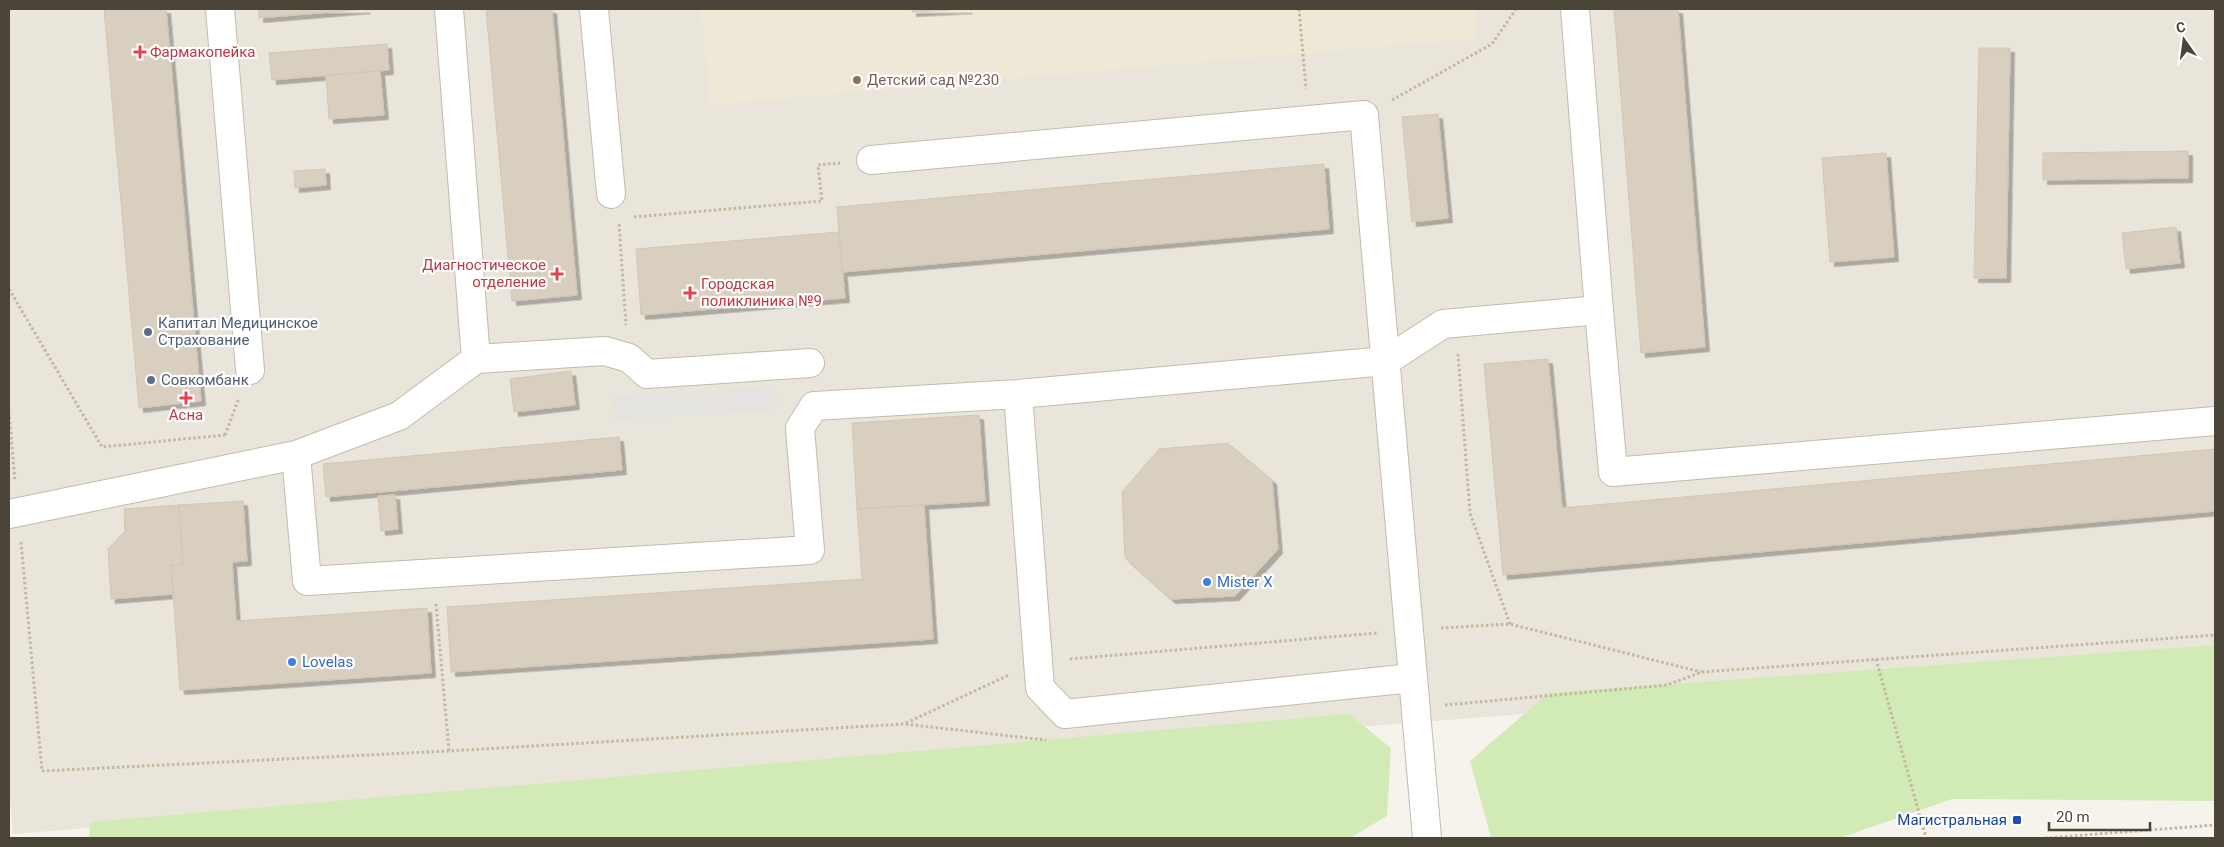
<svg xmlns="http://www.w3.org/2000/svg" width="2224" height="847" viewBox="0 0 2224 847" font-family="Roboto,sans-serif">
	<defs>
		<filter id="shadow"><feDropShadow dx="4.5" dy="4.5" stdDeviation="0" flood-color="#0004"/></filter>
	</defs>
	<rect width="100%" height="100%" fill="#f6f3ec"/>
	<!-- residential -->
	<path fill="#eae5da" d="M 9,9 L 2215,9 L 2215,659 L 13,834 L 9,790 Z"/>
	<!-- education -->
	<path fill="#efe8d6" d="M 701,9 L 1476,9 L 1478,38 L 710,105 Z"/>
	<!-- green -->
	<path fill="#d2eab5" d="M 2215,645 L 2215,801 L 1952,799 L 1840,838 L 1491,838 L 1470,761 L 1548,693 Z
		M 1349,714 L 1391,748 L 1387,816 L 1350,838 L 89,838 L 90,822 Z"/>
	<!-- parking -->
	<path fill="#e5e3e0" d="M 776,386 L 777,410 L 614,420 L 613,396 Z"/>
	<!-- building -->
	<path fill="#d8cfc1" stroke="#d3c7b4" filter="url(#shadow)" d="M 104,9 L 166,9 L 201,401 L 139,408 Z
		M 259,9 L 366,9 L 259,18 Z
		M 486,9 L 552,9 L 577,295 L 512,301 Z
		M 912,9 L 968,9 L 912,12 Z
		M 1614,9 L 1678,9 L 1705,347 L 1641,353 Z
		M 387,44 L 389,70 L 272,80 L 269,53 Z
		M 1979,48 L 2010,48 L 2006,278 L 1974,278 Z
		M 380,71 L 384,115 L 329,119 L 326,75 Z
		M 1438,114 L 1448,218 L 1412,222 L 1402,117 Z
		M 2188,151 L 2188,178 L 2043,180 L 2043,153 Z
		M 1886,153 L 1894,257 L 1830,262 L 1822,158 Z
		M 1324,164 L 1329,229 L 842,272 L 837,207 Z
		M 325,169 L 326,185 L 295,188 L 294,171 Z
		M 2176,227 L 2180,263 L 2126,269 L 2122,233 Z
		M 839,232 L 845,298 L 641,315 L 636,249 Z
		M 1548,359 L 1562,508 L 2215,449 L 2215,511 L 1503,575 L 1484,364 Z
		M 571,371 L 575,405 L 514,412 L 510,379 Z
		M 979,415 L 985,501 L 857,509 L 852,423 Z
		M 619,437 L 622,470 L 326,497 L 323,464 Z
		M 1228,443 L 1272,480 L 1278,549 L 1235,596 L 1171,599 L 1125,558 L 1122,492 L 1159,449 Z
		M 395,495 L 398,529 L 381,531 L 378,496 Z
		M 243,501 L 247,561 L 232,562 L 236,621 L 427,608 L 431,673 L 180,690 L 171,565 L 183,564 L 179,505 Z
		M 179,505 L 183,564 L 171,565 L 173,594 L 111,599 L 108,549 L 125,531 L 124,509 Z
		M 924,505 L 933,639 L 451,672 L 447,607 L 862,579 L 857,509 Z"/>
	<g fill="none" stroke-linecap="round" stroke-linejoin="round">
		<defs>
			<path id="minor" d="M 220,9 L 250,370
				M 449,9 L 476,359 L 605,351 L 629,358 L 647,374 L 810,363
				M 594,9 L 611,194
				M 1575,9 L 1599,310
				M 871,160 L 1364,115 L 1427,838
				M 1018,394 L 1386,361 L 1443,324 L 1599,310 L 1613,472 L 2215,421
				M 296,455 L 399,416 L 476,359
				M 9,514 L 296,455 L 307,581 L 810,550 L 800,428 L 814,406 L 1018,394 L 1040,688 L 1065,714 L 1412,678"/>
		</defs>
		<!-- minor casing -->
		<use href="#minor" stroke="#c2bbae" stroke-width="30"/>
		<!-- path -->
		<path stroke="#c4b79f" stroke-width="3" stroke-dasharray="2.5 2.5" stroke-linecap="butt" d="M 1299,9 L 1306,89
			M 1392,100 L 1492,44 L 1516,9
			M 634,217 L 822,201 L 818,165 L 840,163
			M 619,224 L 626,325
			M 9,289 L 102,447 L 225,435
			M 1458,354 L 1470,513 L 1510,624
			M 9,412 L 15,481
			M 225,435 L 239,398
			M 21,542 L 42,771 L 449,751 L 904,724 L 1046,740
			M 436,604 L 449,751
			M 1441,628 L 1510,624 L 1701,672
			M 1070,659 L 1377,633
			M 1876,659 L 1926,838
			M 1445,705 L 1667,685 L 1702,672 L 2215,635
			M 906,723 L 1009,675
			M 2045,838 L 2215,825"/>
		<!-- minor -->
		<use href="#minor" stroke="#fff" stroke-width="28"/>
	</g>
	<!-- markers -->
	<g fill="#e0444e" stroke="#fff" stroke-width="2">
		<path d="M137.5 44.5h5v5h5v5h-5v5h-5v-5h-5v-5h5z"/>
		<path d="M554.5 266.5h5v5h5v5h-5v5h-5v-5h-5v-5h5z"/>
		<path d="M687.5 285.5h5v5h5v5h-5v5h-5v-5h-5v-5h5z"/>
		<path d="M183.5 390.5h5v5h5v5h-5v5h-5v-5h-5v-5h5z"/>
	</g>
	<circle fill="#8d6e63" stroke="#fff" stroke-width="2" cx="857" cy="80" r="5"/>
	<g fill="#5c6f8a" stroke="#fff" stroke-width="2">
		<circle cx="148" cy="332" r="5"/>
		<circle cx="151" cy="380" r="5"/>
	</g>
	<g fill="#3f7fe0" stroke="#fff" stroke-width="2">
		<circle cx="1207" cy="582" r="5"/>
		<circle cx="292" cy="662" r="5"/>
	</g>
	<rect fill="#1a4fb4" stroke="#fff" stroke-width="2" x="2012" y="815" width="10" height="10" rx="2.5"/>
	<g text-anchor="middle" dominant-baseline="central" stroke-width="4.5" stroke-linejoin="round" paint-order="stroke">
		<!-- health labels -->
		<g font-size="15" fill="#be3a42" stroke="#fff" text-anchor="start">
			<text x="150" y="52">Фармакопейка</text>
			<text x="546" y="265" text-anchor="end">Диагностическое<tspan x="546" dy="17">отделение</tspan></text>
			<text x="701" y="284">Городская<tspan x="701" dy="17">поликлиника №9</tspan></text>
			<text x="186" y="415" text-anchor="middle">Асна</text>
		</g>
		<!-- education labels -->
		<g font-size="15" fill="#785e54" stroke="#fff" text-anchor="start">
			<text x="867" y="80">Детский сад №230</text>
		</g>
		<!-- service labels -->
		<g font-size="15" fill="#4e5e75" stroke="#fff" text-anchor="start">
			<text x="158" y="323">Капитал Медицинское<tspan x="158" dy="17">Страхование</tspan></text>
			<text x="161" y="380">Совкомбанк</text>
		</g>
		<!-- shop labels -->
		<g font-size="15" fill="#366cbe" stroke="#fff" text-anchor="start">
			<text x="1217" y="582">Mister X</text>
			<text x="302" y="662">Lovelas</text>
		</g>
		<!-- transit labels -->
		<g font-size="15" fill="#164399" stroke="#fff" text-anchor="end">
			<text x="2007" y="820">Магистральная</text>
		</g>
	</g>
	<!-- border -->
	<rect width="2224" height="847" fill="none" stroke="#4b4439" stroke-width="20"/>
	<!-- north arrow -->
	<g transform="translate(2184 40) rotate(346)" stroke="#ffffff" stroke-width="4" paint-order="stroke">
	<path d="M0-4L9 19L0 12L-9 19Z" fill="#4b4439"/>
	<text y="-8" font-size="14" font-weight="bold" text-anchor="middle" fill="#4b4439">С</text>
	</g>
	<!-- scale -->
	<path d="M2049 822v8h101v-8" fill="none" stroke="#4b4439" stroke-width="2.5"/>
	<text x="2056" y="822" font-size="15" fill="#4b4439" stroke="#ffffff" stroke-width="4" paint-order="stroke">20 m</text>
</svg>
